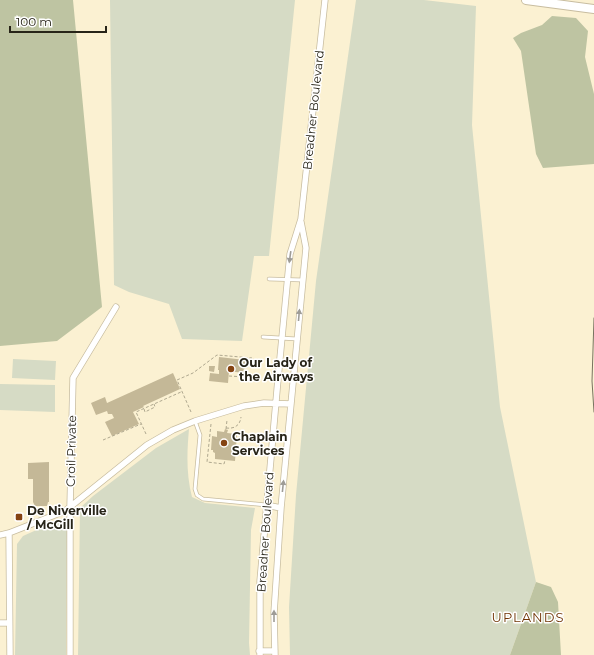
<svg xmlns="http://www.w3.org/2000/svg" width="594" height="655" viewBox="0 0 594 655" font-family="Montserrat,sans-serif">
	<rect width="100%" height="100%" fill="#fbf1d2"/>
	<!-- green -->
	<path fill="#d6dbc5" d="M 110,0 L 295,0 L 269,256 L 254,256 L 242,341 L 182,339 L 169,304 L 129,292 L 114,285 Z
		M 356,0 L 424,0 L 476,6 L 472,125 L 500,407 L 536,582 L 510,655 L 290,655 L 289,607 L 296,495 L 316,281 Z
		M 13,359 L 56,361 L 55,380 L 12,378 Z
		M 0,384 L 55,385 L 55,412 L 0,410 Z
		M 189,429 C 187,452 186,474 192,497 L 205,503 L 255,508 L 251,530 L 249,643 L 250,655 L 78,655 L 80,508 L 93,496 L 156,448 Z
		M 61,519 L 64,520 L 67,524 L 66,655 L 15,655 L 17,544 L 23,536 Z"/>
	<!-- forest -->
	<path fill="#bec4a2" d="M 0,0 L 73,0 L 102,307 L 57,341 L 0,346 Z
		M 552,16 L 576,18 L 588,31 L 585,57 L 594,94 L 594,164 L 543,168 L 536,154 L 521,51 L 513,38 L 521,33 L 542,25 Z
		M 536,582 L 551,587 L 558,602 L 561,655 L 510,655 Z"/>
	<!-- building -->
	<path fill="#c4b897" d="M 219,357 L 245,360 L 245,369 L 244,368 L 243,373 L 229,371 L 228,383 L 209,381 L 210,373 L 219,374 L 219,370 L 218,370 Z
		M 209,366 L 215,366 L 214,372 L 209,371 Z
		M 173,373 L 180,389 L 143,406 L 144,407 L 133,412 L 139,424 L 112,436 L 105,422 L 114,418 L 112,414 L 108,414 L 107,411 L 96,415 L 91,403 L 105,397 L 107,403 Z
		M 225,429 L 228,430 L 227,433 L 237,434 L 235,461 L 215,459 L 215,453 L 213,452 L 213,450 L 211,450 L 212,436 L 217,437 L 217,431 L 224,432 Z
		M 49,462 L 49,502 L 48,502 L 47,506 L 35,506 L 33,502 L 33,479 L 28,479 L 28,463 Z"/>
	<g fill="none" stroke-linecap="round" stroke-linejoin="round">
		<defs>
			<path id="service" d="M 269,279 L 303,280
				M 263,337 L 297,339
				M 195,421 L 200,435 L 195,489 L 197,495 L 203,499 L 266,505"/>
			<path id="minor" d="M 266,505 L 281,508
				M 9,533 L 10,655
				M 0,535 L 9,533 L 65,511 L 147,445 L 173,430 L 195,421 L 244,406 L 264,403 L 291,404
				M 0,623 L 9,623
				M 259,651 L 275,651
				M 70,655 L 70,507 L 73,378 L 116,307
				M 260,655 L 260,581 L 278,379 L 290,254 L 301,219 L 325,0
				M 275,655 L 274,613 L 281,508 L 306,248 L 301,222"/>
			<path id="secondary" d="M 526,0 L 594,9"/>
		</defs>
		<!-- service casing -->
		<use href="#service" stroke="#c8bda0" stroke-width="4.5"/>
		<!-- minor casing -->
		<use href="#minor" stroke="#c8bda0" stroke-width="7"/>
		<!-- secondary casing -->
		<use href="#secondary" stroke="#c8bda0" stroke-width="10"/>
		<!-- path -->
		<path stroke="#afa88f" stroke-width="1" stroke-dasharray="3 2" stroke-linecap="butt" d="M 245,366 L 248,367
			M 229,376 L 261,378
			M 144,409 L 145,412 L 155,407 L 154,404
			M 191,412 L 177,380 L 193,373 L 217,355 L 252,358
			M 211,424 L 207,462 L 224,464 L 225,460
			M 226,428 C 234,429 240,426 241,417
			M 226,429 L 227,420
			M 146,434 L 136,412 L 181,392
			M 103,440 L 141,424"/>
		<!-- service -->
		<use href="#service" stroke="#fff" stroke-width="3"/>
		<!-- minor -->
		<use href="#minor" stroke="#fff" stroke-width="5.5"/>
		<!-- secondary -->
		<use href="#secondary" stroke="#fff" stroke-width="8"/>
		<!-- tram -->
		<path stroke="#78725f" stroke-width="1" d="M 594,318 L 592,381 L 594,412"/>
	</g>
	<!-- one-way arrows -->
	<defs><path id="oneway-solid" d="M-6-.8H1V-3.2L6.5 0L1 3.2V.8H-6Z"/></defs>
	<g fill="#9e9c97">
		<use href="#oneway-solid" transform="translate(290 257) rotate(98)"/>
		<use href="#oneway-solid" transform="translate(299 315) rotate(-85)"/>
		<use href="#oneway-solid" transform="translate(283 486) rotate(-84)"/>
		<use href="#oneway-solid" transform="translate(274 616) rotate(-90)"/>
	</g>
	<!-- markers -->
	<g fill="#854312" stroke="#fff" stroke-width="1.5">
		<circle cx="231" cy="369" r="4"/>
		<circle cx="224" cy="443" r="4"/>
		<rect x="15" y="513" width="8" height="8" rx="2"/>
	</g>
	<g text-anchor="middle" dominant-baseline="central" stroke-width="3" stroke-linejoin="round" paint-order="stroke">
		<!-- street labels -->
		<g font-size="12" fill="#272418" stroke="#fff">
			<text transform="translate(313 110) rotate(-84)">Breadner Boulevard</text>
			<text transform="translate(71 451) rotate(-89)">Croil Private</text>
			<text transform="translate(265 532) rotate(-86)">Breadner Boulevard</text>
		</g>
		<!-- poi labels -->
		<g font-size="12" font-weight="bold" fill="#272418" stroke="#fff" text-anchor="start">
			<text x="239" y="362">Our Lady of<tspan x="239" dy="14">the Airways</tspan></text>
			<text x="232" y="436">Chaplain<tspan x="232" dy="14">Services</tspan></text>
			<text x="27" y="510">De Niverville<tspan x="27" dy="14">/ McGill</tspan></text>
		</g>
		<!-- neighbourhood labels -->
		<g font-size="13" letter-spacing="1" fill="#703404" stroke="#fff">
			<text x="528" y="617">UPLANDS</text>
		</g>
	</g>
	<!-- scale -->
	<path d="M10 26v6h96v-6" fill="none" stroke="#272418" stroke-width="2"/>
	<text x="16" y="26" font-size="12" fill="#272418" stroke="#ffffff" stroke-width="3" paint-order="stroke">100 m</text>
</svg>
